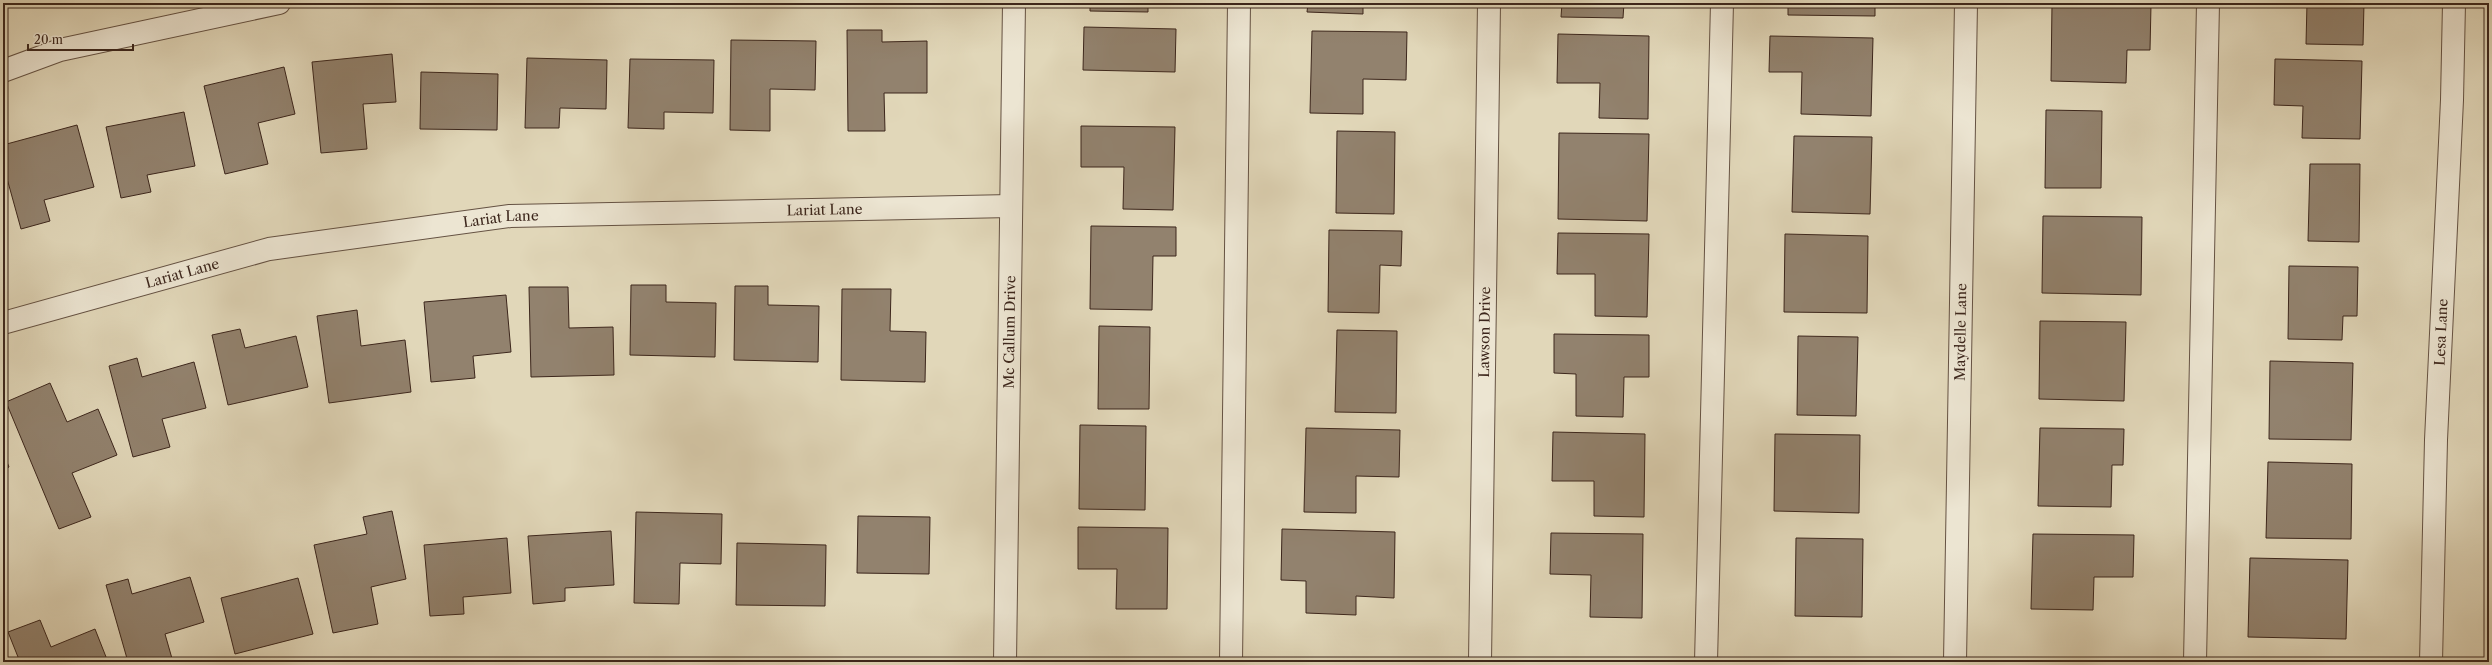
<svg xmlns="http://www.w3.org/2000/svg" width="2492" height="665" viewBox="0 0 2492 665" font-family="'Libre Caslon Text',serif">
	<rect width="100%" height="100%" fill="#e1d7b9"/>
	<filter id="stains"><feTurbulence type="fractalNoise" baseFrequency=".005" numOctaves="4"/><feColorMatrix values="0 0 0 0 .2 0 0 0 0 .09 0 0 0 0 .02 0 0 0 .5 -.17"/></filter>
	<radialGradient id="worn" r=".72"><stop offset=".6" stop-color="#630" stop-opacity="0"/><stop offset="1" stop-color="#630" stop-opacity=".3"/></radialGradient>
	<!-- building -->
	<path fill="#92826e" stroke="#3c261c" d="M 1090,3 L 1148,3 L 1148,12 L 1090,11 Z
		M 1308,3 L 1363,3 L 1363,14 L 1307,12 Z
		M 1562,3 L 1624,3 L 1623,18 L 1561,17 Z
		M 1788,3 L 1875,3 L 1875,16 L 1788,15 Z
		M 2307,3 L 2364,3 L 2363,45 L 2306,44 Z
		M 2052,4 L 2151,5 L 2150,50 L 2127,50 L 2126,83 L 2051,81 Z
		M 1084,27 L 1176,29 L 1175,72 L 1083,70 Z
		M 847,30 L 882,30 L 882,42 L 927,41 L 927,93 L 884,93 L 885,131 L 848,131 Z
		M 1312,31 L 1407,32 L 1406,80 L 1363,79 L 1363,114 L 1310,113 Z
		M 1558,34 L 1649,36 L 1648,119 L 1599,118 L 1600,83 L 1557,83 Z
		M 1770,36 L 1873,38 L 1871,116 L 1801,114 L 1802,72 L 1769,72 Z
		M 731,40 L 816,41 L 815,90 L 770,89 L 770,131 L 730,130 Z
		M 392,54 L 396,102 L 363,104 L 367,149 L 321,153 L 312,62 Z
		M 527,58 L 607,60 L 606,109 L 560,108 L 559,128 L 525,128 Z
		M 630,59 L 714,60 L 713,113 L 664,112 L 664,129 L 628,128 Z
		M 2275,59 L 2362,61 L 2360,139 L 2302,138 L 2303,106 L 2274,105 Z
		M 284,67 L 295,114 L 258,123 L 268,164 L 225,174 L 204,86 Z
		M 421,72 L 498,74 L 497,130 L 420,129 Z
		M 2046,110 L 2102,111 L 2101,188 L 2045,188 Z
		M 184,112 L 195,166 L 147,175 L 151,192 L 121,198 L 106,127 Z
		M 77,125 L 94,187 L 44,200 L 50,221 L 21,229 L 3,164 L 3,145 Z
		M 1081,126 L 1175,127 L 1173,210 L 1123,209 L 1124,167 L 1081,167 Z
		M 1337,131 L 1395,132 L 1394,214 L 1336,213 Z
		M 1559,133 L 1649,134 L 1647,221 L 1558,219 Z
		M 1794,136 L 1872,137 L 1870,214 L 1792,212 Z
		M 2310,164 L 2360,164 L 2359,242 L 2308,241 Z
		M 2043,216 L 2142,217 L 2141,295 L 2042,293 Z
		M 1091,226 L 1176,227 L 1176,256 L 1153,256 L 1152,310 L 1090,309 Z
		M 1329,230 L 1402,231 L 1401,266 L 1380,265 L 1379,313 L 1328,312 Z
		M 1558,233 L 1649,234 L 1647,317 L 1595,316 L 1595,274 L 1557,274 Z
		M 1785,234 L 1868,236 L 1867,313 L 1784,312 Z
		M 2289,266 L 2358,267 L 2357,316 L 2343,316 L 2342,340 L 2288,339 Z
		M 631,285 L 666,285 L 666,302 L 716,303 L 715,357 L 630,355 Z
		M 735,286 L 768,286 L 768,305 L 819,306 L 818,362 L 734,360 Z
		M 529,287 L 568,287 L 569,328 L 613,327 L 614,375 L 531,377 Z
		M 842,289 L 891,289 L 890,331 L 926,332 L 925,382 L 841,380 Z
		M 506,295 L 511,352 L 473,356 L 475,378 L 431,382 L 424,302 Z
		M 357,310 L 361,346 L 405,340 L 411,392 L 329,403 L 317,316 Z
		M 2040,321 L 2126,322 L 2124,401 L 2039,399 Z
		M 1099,326 L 1150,327 L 1149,409 L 1098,409 Z
		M 240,329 L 245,348 L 296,336 L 308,387 L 228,405 L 212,335 Z
		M 1337,330 L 1397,331 L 1396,413 L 1335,412 Z
		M 1554,334 L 1649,335 L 1649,377 L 1624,377 L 1623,417 L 1576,416 L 1576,374 L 1554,373 Z
		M 1798,336 L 1858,337 L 1856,416 L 1797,415 Z
		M 137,358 L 142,377 L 194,362 L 206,408 L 162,419 L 170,447 L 133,457 L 109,366 Z
		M 2270,361 L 2353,363 L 2351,440 L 2269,439 Z
		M 50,383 L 67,422 L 98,409 L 117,455 L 72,473 L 91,517 L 59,529 L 6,402 Z
		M 1080,425 L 1146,426 L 1145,510 L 1079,509 Z
		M 1306,428 L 1400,430 L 1399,477 L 1356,476 L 1356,513 L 1304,512 Z
		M 2040,428 L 2124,429 L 2123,465 L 2112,465 L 2111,507 L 2038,506 Z
		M 1553,432 L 1645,434 L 1644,517 L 1594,516 L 1594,481 L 1552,481 Z
		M 1775,434 L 1860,435 L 1859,513 L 1774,511 Z
		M 3,452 L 9,467 L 3,470 Z
		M 2268,462 L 2352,464 L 2351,539 L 2266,538 Z
		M 392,511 L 406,579 L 371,587 L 378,624 L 333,633 L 314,545 L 367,534 L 363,517 Z
		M 636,512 L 722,514 L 721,564 L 680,563 L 679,604 L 634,603 Z
		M 858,516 L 930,517 L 929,574 L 857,573 Z
		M 1078,527 L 1168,528 L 1167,609 L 1116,609 L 1117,569 L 1078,569 Z
		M 1282,529 L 1395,532 L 1394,598 L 1356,596 L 1356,615 L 1306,613 L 1306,581 L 1281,580 Z
		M 611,531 L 614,585 L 565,588 L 565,601 L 533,604 L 528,536 Z
		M 1551,533 L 1643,534 L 1642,618 L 1590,617 L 1591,575 L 1550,574 Z
		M 2033,534 L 2134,535 L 2133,577 L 2094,577 L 2093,610 L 2031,609 Z
		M 507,538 L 511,593 L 463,597 L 464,614 L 430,616 L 424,545 Z
		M 1796,538 L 1863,539 L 1862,617 L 1795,616 Z
		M 737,543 L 826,545 L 825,606 L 736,605 Z
		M 2250,558 L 2348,560 L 2346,639 L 2248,637 Z
		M 190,577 L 204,622 L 165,634 L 173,662 L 128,662 L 106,585 L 128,579 L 132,594 Z
		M 298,578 L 313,634 L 235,654 L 221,598 Z
		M 40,620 L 51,647 L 95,629 L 108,662 L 20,662 L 8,632 Z"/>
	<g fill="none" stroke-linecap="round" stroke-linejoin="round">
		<defs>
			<g id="minor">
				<path d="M 3,71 L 60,50 L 279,3"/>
				<path id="s1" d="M 3,323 L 269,249 L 510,216 L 1011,206"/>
				<path id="s2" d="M 1005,662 L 1014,3"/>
				<path d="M 1231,662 L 1239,3"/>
				<path id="s3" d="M 1480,662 L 1489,3"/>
				<path d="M 1706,662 L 1722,3"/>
				<path id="s4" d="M 1955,662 L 1966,3"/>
				<path d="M 2195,662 L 2208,3"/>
				<path id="s5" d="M 2431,662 L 2436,440 L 2452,100 L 2454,3"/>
			</g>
		</defs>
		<!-- minor casing -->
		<use href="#minor" stroke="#655243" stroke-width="24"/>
		<!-- minor -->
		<use href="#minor" stroke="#ece5d2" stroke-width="22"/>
	</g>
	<g text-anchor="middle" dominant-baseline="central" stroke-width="3" stroke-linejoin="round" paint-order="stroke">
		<!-- street labels -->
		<g font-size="14" fill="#3c261c" stroke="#ece5d2">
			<text stroke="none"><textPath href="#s1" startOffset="834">Lariat Lane</textPath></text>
			<text stroke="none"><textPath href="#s1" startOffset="510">Lariat Lane</textPath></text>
			<text stroke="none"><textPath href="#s1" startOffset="186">Lariat Lane</textPath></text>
			<text stroke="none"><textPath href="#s2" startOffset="330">Mc Callum Drive</textPath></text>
			<text stroke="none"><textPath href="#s4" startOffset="330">Maydelle Lane</textPath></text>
			<text stroke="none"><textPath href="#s5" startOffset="330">Lesa Lane</textPath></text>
			<text stroke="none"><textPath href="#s3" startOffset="330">Lawson Drive</textPath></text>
		</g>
	</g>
	<!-- margin -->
	<rect width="2492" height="665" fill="none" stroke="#e1d7b9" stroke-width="16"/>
	<rect x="4" y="4" width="2484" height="657" fill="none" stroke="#3c261c" stroke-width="2"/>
	<rect x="8" y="8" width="2476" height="649" fill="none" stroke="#3c261c"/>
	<!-- scale -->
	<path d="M28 44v6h105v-6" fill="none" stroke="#3c261c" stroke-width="2"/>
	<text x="34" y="44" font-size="12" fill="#3c261c" stroke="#ece5d2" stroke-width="3" paint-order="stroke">20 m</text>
	<rect width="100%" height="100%" filter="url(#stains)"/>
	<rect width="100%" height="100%" fill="url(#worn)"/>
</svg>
